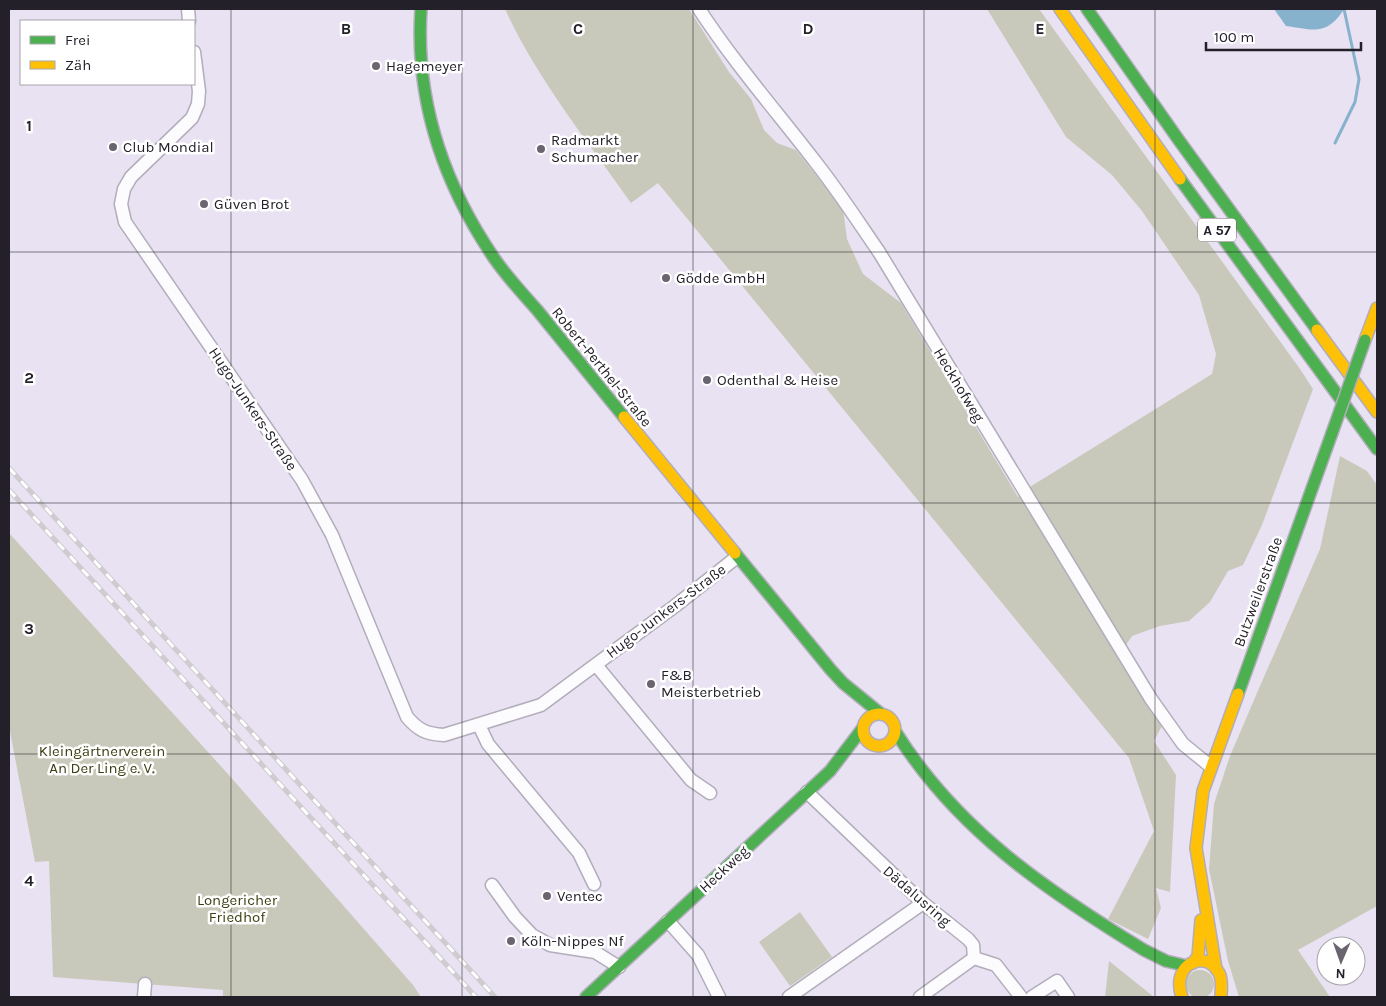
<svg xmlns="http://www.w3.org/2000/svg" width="1386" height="1006" viewBox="0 0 1386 1006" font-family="Karla,sans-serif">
	<rect width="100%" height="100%" fill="#e8e2f2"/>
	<!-- green -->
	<path fill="#c9c9bb" d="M 505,9 L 689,9 L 729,72 L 751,99 L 764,130 L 777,143 L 796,150 L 843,209 L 847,239 L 863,274 L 901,303 L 1018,497 L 1025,490 L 1212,374 L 1216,354 L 1199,295 L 1142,211 L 1112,175 L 1066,137 L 987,9 L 1039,9 L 1300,369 L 1313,389 L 1262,525 L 1243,565 L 1228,571 L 1210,602 L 1189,621 L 1160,626 L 1132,636 L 1124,648 L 1166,718 L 1154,741 L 1176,775 L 1170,892 L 1156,888 L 1161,908 L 1148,939 L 1108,919 L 1154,831 L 1129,758 L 658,183 L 631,203 C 587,140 537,79 505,9 Z
		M 1340,456 L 1367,471 L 1377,485 L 1377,906 L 1298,950 L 1330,997 L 1239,997 L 1228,961 L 1209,869 L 1214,804 L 1230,756 L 1260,686 L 1320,549 Z
		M 9,533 L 228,774 L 413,985 L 421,997 L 223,997 L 223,990 L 53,977 L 49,861 L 35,862 L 9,726 Z
		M 800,912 L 832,957 L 790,986 L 759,942 Z
		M 1109,961 L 1154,997 L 1105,997 Z
		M1186 984a14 14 0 1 1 28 0a14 14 0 1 1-28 0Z"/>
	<!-- water -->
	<path fill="#87b2ce" d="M 1274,9 L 1344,9 C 1327,36 1314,30 1286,26 Z"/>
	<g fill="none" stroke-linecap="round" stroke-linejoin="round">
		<!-- stream -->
		<path stroke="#87b2ce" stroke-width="3" d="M 1335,143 L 1355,102 L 1359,79 L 1344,9"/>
		<defs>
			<path id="street" d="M 188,9 L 189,21
				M 699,9 C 735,64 777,112 817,164 C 839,192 859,223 879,252 L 1151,699 L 1183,744 L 1210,766
				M 194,52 L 199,91 L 198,104 L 192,118 L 131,177 L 124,189 L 121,204 L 125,222 L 302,480 L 332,535 L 407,717 C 418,730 426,734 444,735 L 541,705 L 675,606 L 737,557
				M 596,665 L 691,780 L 710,793
				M 479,725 L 488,744 L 579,853 L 594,884
				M 807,792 L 923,903 L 968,939 L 973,945 L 974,958
				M 492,885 L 515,917 L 532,935 L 550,945 L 595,952 L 619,967
				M 668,921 L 698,955 L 719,997
				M 974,958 L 996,965 L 1021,997
				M 144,997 L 145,984
				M 789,997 L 923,903
				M 920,997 L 974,958
				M 1032,997 L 1057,981 L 1068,997"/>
			<path id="fast" d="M 421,9 C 415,100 443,183 494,258 C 507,277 523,294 538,311 C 566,346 595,381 624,417
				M 1087,9 L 1178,139 L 1317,330
				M 1180,179 L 1377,449
				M 735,553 L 831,670 L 843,683 L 881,714
				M 1238,694 L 1332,433
				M 895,731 C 957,830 1046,890 1144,950 L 1166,961 L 1187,966
				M 586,997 L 830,771 L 862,729"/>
			<path id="slow" d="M 1060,9 L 1180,179
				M 1317,330 L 1377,412
				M 1365,340 L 1377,308
				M 624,417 L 735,553
				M863 730a16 16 0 1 1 32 0a16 16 0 1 1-32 0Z
				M 1193,963 L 1198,956 L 1201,920
				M 1216,969 L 1196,848 L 1203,791 L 1238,694
				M 1182,997 C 1170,964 1206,948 1219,973 C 1223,980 1221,990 1221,997"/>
		</defs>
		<!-- street casing -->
		<use href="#street" stroke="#b2adba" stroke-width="15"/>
		<!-- fast casing -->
		<use href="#fast" stroke="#b2adba" stroke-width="14"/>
		<!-- slow casing -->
		<use href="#slow" stroke="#b2adba" stroke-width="14"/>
		<!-- street -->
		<use href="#street" stroke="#fcfbfd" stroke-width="12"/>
		<!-- fast -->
		<use href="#fast" stroke="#4caf50" stroke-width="11"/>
		<!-- slow -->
		<use href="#slow" stroke="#ffc107" stroke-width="11"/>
		<defs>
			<path id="rail" d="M 9,468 L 495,997
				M 9,490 L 476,997"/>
		</defs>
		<!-- rail casing -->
		<use href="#rail" stroke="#ceccd0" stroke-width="5"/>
		<!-- rail -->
		<use href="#rail" stroke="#fff" stroke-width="3" stroke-dasharray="9" stroke-linecap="butt"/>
		<defs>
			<path id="fast-bridge" d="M 1332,433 L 1365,340"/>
		</defs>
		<!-- fast-bridge casing -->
		<use href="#fast-bridge" stroke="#b2adba" stroke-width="14" stroke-linecap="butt"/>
		<!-- fast-bridge -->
		<use href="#fast-bridge" stroke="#4caf50" stroke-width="11"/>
	</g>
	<!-- grid -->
	<path fill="none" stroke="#24202a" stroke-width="1" stroke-opacity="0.55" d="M 231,9 L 231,997M 462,9 L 462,997M 693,9 L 693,997M 924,9 L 924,997M 1155,9 L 1155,997M 9,252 L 1377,252M 9,503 L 1377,503M 9,754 L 1377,754"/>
	<!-- markers -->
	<g fill="#696470" stroke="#fff" stroke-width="2">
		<circle cx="376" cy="66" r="5"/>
		<circle cx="113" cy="147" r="5"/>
		<circle cx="541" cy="149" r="5"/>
		<circle cx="204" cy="204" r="5"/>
		<circle cx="666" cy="278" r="5"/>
		<circle cx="707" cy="380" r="5"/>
		<circle cx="651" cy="684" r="5"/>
		<circle cx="547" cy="896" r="5"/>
		<circle cx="511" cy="941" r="5"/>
	</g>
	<g text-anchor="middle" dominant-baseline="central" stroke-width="5" stroke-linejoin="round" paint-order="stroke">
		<!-- shield labels -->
		<rect fill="#fff" stroke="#66636a" stroke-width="1" x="1198" y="218.5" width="38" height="23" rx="4"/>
		<g font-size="14" font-weight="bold" fill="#24202a">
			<text x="1217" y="230">A 57</text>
		</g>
		<!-- poi labels -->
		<g font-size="15" fill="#24202a" stroke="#fff" text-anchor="start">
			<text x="386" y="66">Hagemeyer</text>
			<text x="551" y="140">Radmarkt<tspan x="551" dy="17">Schumacher</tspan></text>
			<text x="123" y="147">Club Mondial</text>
			<text x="214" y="204">Güven Brot</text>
			<text x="676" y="278">Gödde GmbH</text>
			<text x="717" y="380">Odenthal &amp; Heise</text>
			<text x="661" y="675">F&amp;B<tspan x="661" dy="17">Meisterbetrieb</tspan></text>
			<text x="557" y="896">Ventec</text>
			<text x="521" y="941">Köln-Nippes Nf</text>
		</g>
		<!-- street labels -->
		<g font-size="15" fill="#24202a" stroke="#fff">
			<text transform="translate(602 367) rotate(51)">Robert-Perthel-Straße</text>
			<text transform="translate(959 385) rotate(59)">Heckhofweg</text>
			<text transform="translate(253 409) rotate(56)">Hugo-Junkers-Straße</text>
			<text transform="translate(1258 592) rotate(-70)">Butzweilerstraße</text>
			<text transform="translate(666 611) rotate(-37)">Hugo-Junkers-Straße</text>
			<text transform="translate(724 869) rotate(-43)">Heckweg</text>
			<text transform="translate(917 896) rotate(41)">Dädalusring</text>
		</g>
		<!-- park labels -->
		<g font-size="15" fill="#3b3f10" stroke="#fff">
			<text x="102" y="751">Kleingärtnerverein<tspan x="102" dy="17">An Der Ling e. V.</tspan></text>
			<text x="237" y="900">Longericher<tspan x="237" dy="17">Friedhof</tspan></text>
		</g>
	</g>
	<g font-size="16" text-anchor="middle" font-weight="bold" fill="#24202a" stroke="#fff" stroke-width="5" stroke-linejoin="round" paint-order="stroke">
		<text x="346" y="34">B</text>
		<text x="578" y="34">C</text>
		<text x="808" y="34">D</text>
		<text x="1040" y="34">E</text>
		<text x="29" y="131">1</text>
		<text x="29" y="383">2</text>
		<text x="29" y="634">3</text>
		<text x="29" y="886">4</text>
	</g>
	<!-- border -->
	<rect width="1386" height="1006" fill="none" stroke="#24202a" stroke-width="20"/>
	<!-- legend -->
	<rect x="20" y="20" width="175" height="65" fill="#ffffff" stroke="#a7a6aa"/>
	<rect x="30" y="36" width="25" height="8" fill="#4caf50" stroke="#a7a6aa"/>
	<text x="65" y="45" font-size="15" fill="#24202a">Frei</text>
	<rect x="30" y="61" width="25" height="8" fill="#ffc107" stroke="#a7a6aa"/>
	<text x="65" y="70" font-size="15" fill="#24202a">Zäh</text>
	<!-- north arrow -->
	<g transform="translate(1341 961) rotate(182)"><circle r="24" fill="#ffffff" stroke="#a7a6aa"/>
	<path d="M0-4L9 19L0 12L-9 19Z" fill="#696470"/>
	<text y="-8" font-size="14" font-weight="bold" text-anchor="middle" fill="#24202a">N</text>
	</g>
	<!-- scale -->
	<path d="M1206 42v8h155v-8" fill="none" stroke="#24202a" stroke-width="2.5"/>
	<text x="1214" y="42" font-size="15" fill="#24202a" stroke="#ffffff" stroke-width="4" paint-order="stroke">100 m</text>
</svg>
